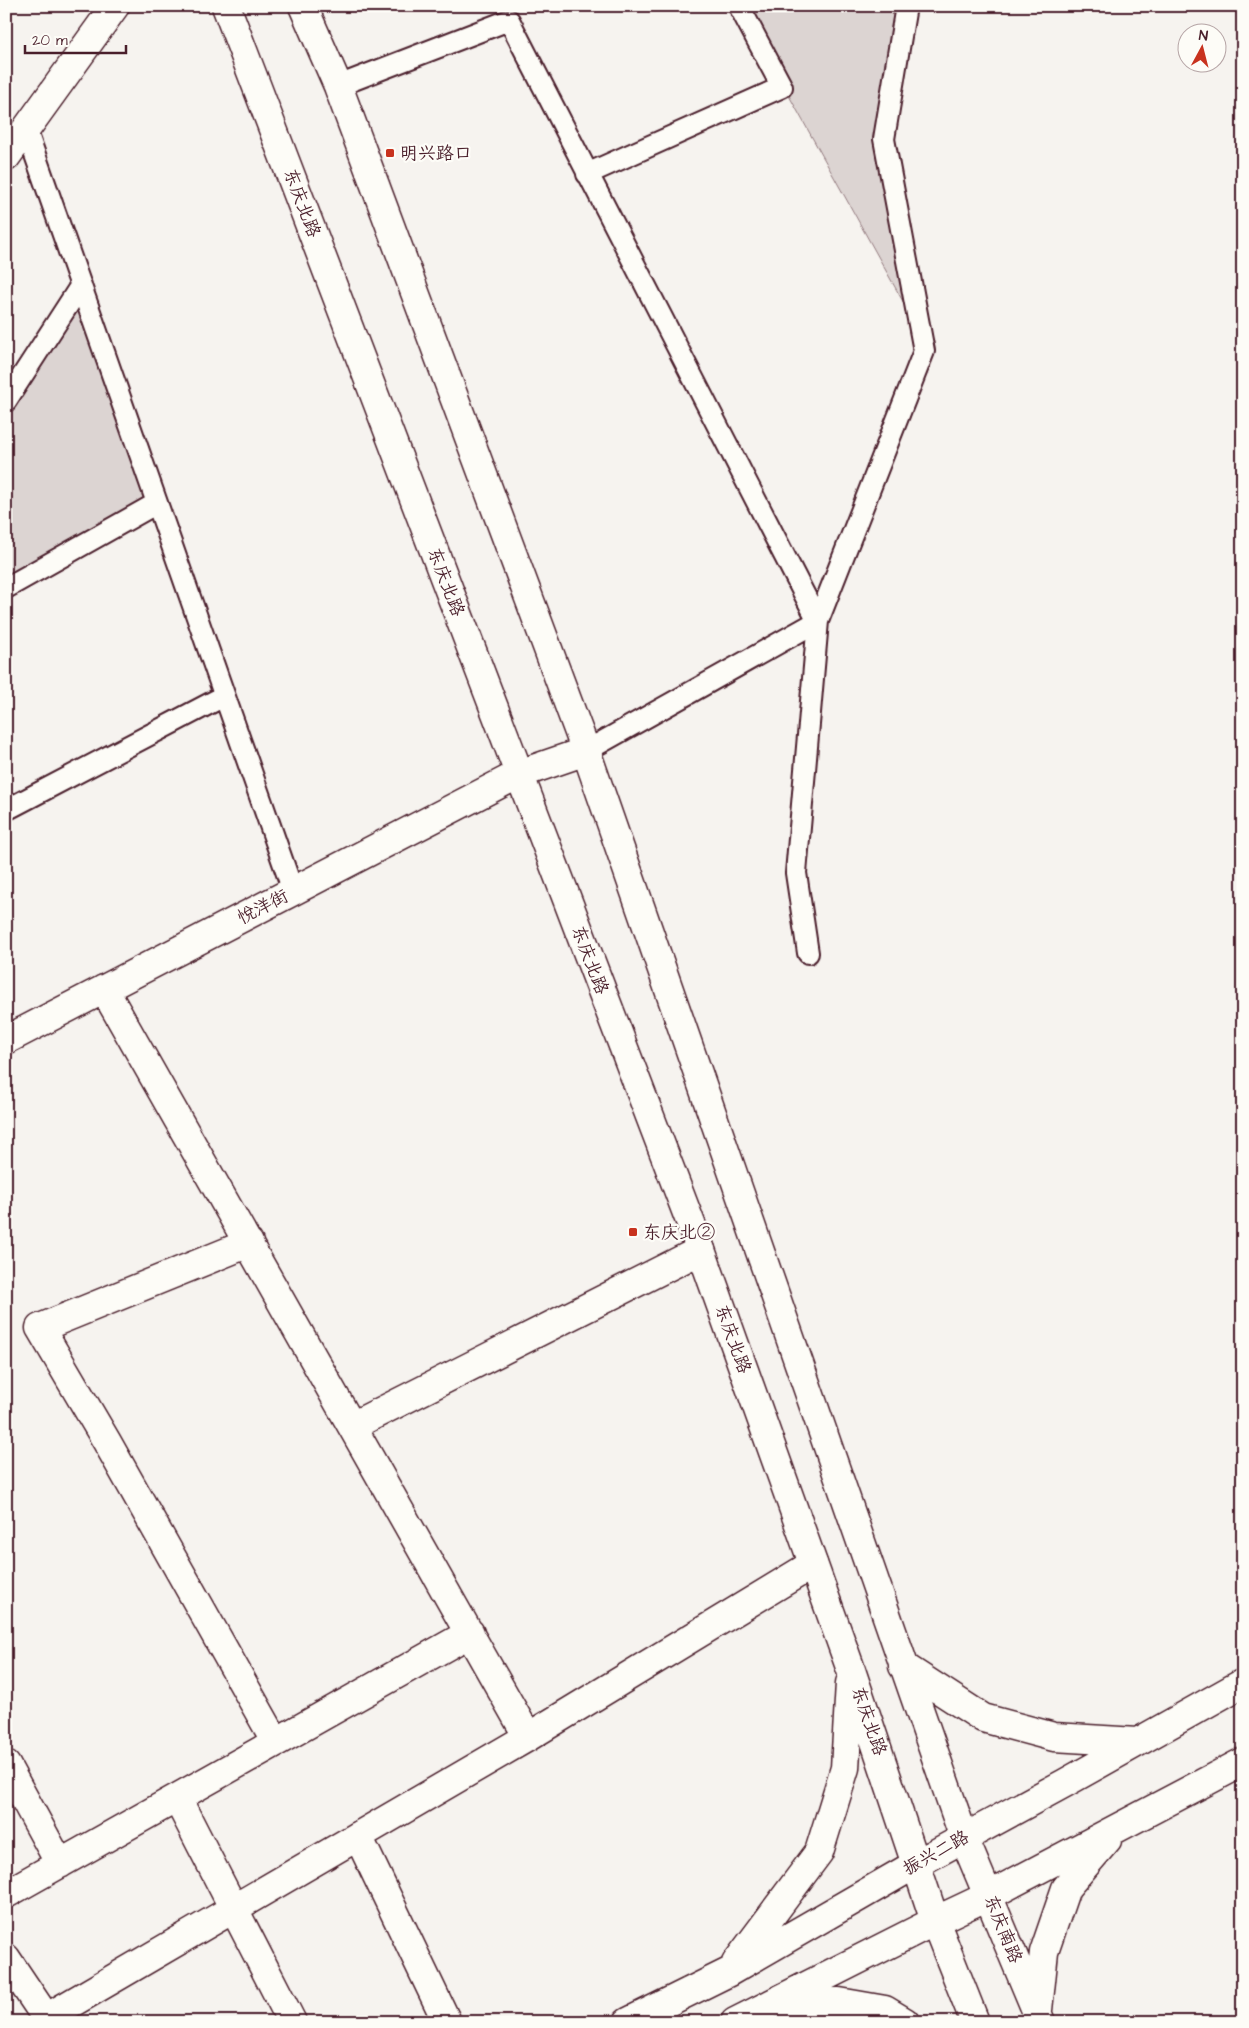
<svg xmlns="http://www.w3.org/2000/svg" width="1249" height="2028" viewBox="0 0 1249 2028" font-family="'Architects Daughter','LXGW WenKai TC',sans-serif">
	<rect width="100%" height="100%" fill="#f6f3ef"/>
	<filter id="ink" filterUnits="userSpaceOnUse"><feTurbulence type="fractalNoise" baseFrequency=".02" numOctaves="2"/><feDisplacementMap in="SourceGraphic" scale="10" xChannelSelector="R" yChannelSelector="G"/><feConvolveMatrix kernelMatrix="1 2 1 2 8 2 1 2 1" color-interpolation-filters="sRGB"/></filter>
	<g filter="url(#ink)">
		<!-- green -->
		<path fill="#dcd4d2" stroke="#937a7e" d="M 746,6 L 906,6 L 884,139 L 921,334 L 741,9 Z
			M 81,285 L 157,503 L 6,588 L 6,401 Z"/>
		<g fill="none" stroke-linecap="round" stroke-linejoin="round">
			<defs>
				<path id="service" d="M 338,86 L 509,20 L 818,621 L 586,751
					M 26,129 L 293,891
					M 587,174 L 782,87 L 739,6
					M 6,401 L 81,285
					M 6,588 L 157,503
					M 6,810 L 224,696
					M 808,953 L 796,873 L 818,621 L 924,351 L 884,139 L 906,6"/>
				<path id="minor" d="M 6,157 L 115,6
					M 104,989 L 528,1737
					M 6,1040 L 519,774 L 586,751
					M 249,1243 L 40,1328 L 107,1442 L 276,1742
					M 352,1426 L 701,1250
					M 6,1765 L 60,1864
					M 177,1798 L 292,2022
					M 358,1836 L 447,2022
					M 6,1894 L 470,1633
					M 6,1958 L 49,2022
					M 46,2018 L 528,1737 L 813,1564"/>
				<path id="tertiary" d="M 226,6 L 701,1250 L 850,1667 L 935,1921 L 975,2022
					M 303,6 L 338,86 L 586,751 L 964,1838 L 1041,2022
					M 903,1666 L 983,1718 L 1054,1737 L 1137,1742
					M 736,1963 L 819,1852 L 845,1768 L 850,1683
					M 778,2003 L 839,2002 L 885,2010 L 905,2022
					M 1038,2010 L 1044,1952 L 1066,1888 L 1107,1840
					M 628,2022 L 729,1972 L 916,1864 L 1065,1783 L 1243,1683
					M 735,2022 L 935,1921 L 990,1895 L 1243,1762"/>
			</defs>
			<!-- service casing -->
			<use href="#service" stroke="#4a1f2b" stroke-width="24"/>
			<!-- minor casing -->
			<use href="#minor" stroke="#4a1f2b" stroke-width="31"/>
			<!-- tertiary casing -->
			<use href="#tertiary" stroke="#4a1f2b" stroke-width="31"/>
			<!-- service -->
			<use href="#service" stroke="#fdfcf7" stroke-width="20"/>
			<!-- minor -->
			<use href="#minor" stroke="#fdfcf7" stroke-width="28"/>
			<!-- tertiary -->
			<use href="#tertiary" stroke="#fdfcf7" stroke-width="28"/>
		</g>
	</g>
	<!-- markers -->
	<g fill="#c8321e" stroke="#fdfcf7" stroke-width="2">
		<rect x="385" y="148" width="10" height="10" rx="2.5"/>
		<rect x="628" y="1227" width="10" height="10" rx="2.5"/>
	</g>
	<g text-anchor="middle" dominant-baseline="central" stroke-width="4.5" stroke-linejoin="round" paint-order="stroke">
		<!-- poi labels -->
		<g font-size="18" fill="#4a1f2b" stroke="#fdfcf7" text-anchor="start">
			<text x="400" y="153">明兴路口</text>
			<text x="643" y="1232">东庆北②</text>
		</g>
		<!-- street labels -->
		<g font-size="18" fill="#4a1f2b" stroke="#fdfcf7">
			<text transform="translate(302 203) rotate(69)">东庆北路</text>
			<text transform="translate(446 582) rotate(69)">东庆北路</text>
			<text transform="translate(263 907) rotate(-27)">悦洋街</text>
			<text transform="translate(590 960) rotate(69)">东庆北路</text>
			<text transform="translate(733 1339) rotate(70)">东庆北路</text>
			<text transform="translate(869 1721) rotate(71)">东庆北路</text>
			<text transform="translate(936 1853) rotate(-29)">振兴二路</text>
			<text transform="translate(1003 1929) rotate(68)">东庆南路</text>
		</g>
	</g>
	<!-- margin -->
	<rect width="1249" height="2028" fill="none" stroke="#fdfcf7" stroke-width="25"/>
	<rect x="12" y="12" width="1224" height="2003" fill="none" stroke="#4a1f2b" stroke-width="2" filter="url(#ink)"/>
	<!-- north arrow -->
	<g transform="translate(1202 48) rotate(7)"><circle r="24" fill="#fdfcf7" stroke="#b5a4a5"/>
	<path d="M0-4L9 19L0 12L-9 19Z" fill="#c8321e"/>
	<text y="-8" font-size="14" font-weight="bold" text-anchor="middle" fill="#4a1f2b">N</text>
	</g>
	<!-- scale -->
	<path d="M25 45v8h101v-8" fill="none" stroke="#4a1f2b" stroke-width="2.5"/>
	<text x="32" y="45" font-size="15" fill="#4a1f2b" stroke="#fdfcf7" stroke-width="4" paint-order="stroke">20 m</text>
</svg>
